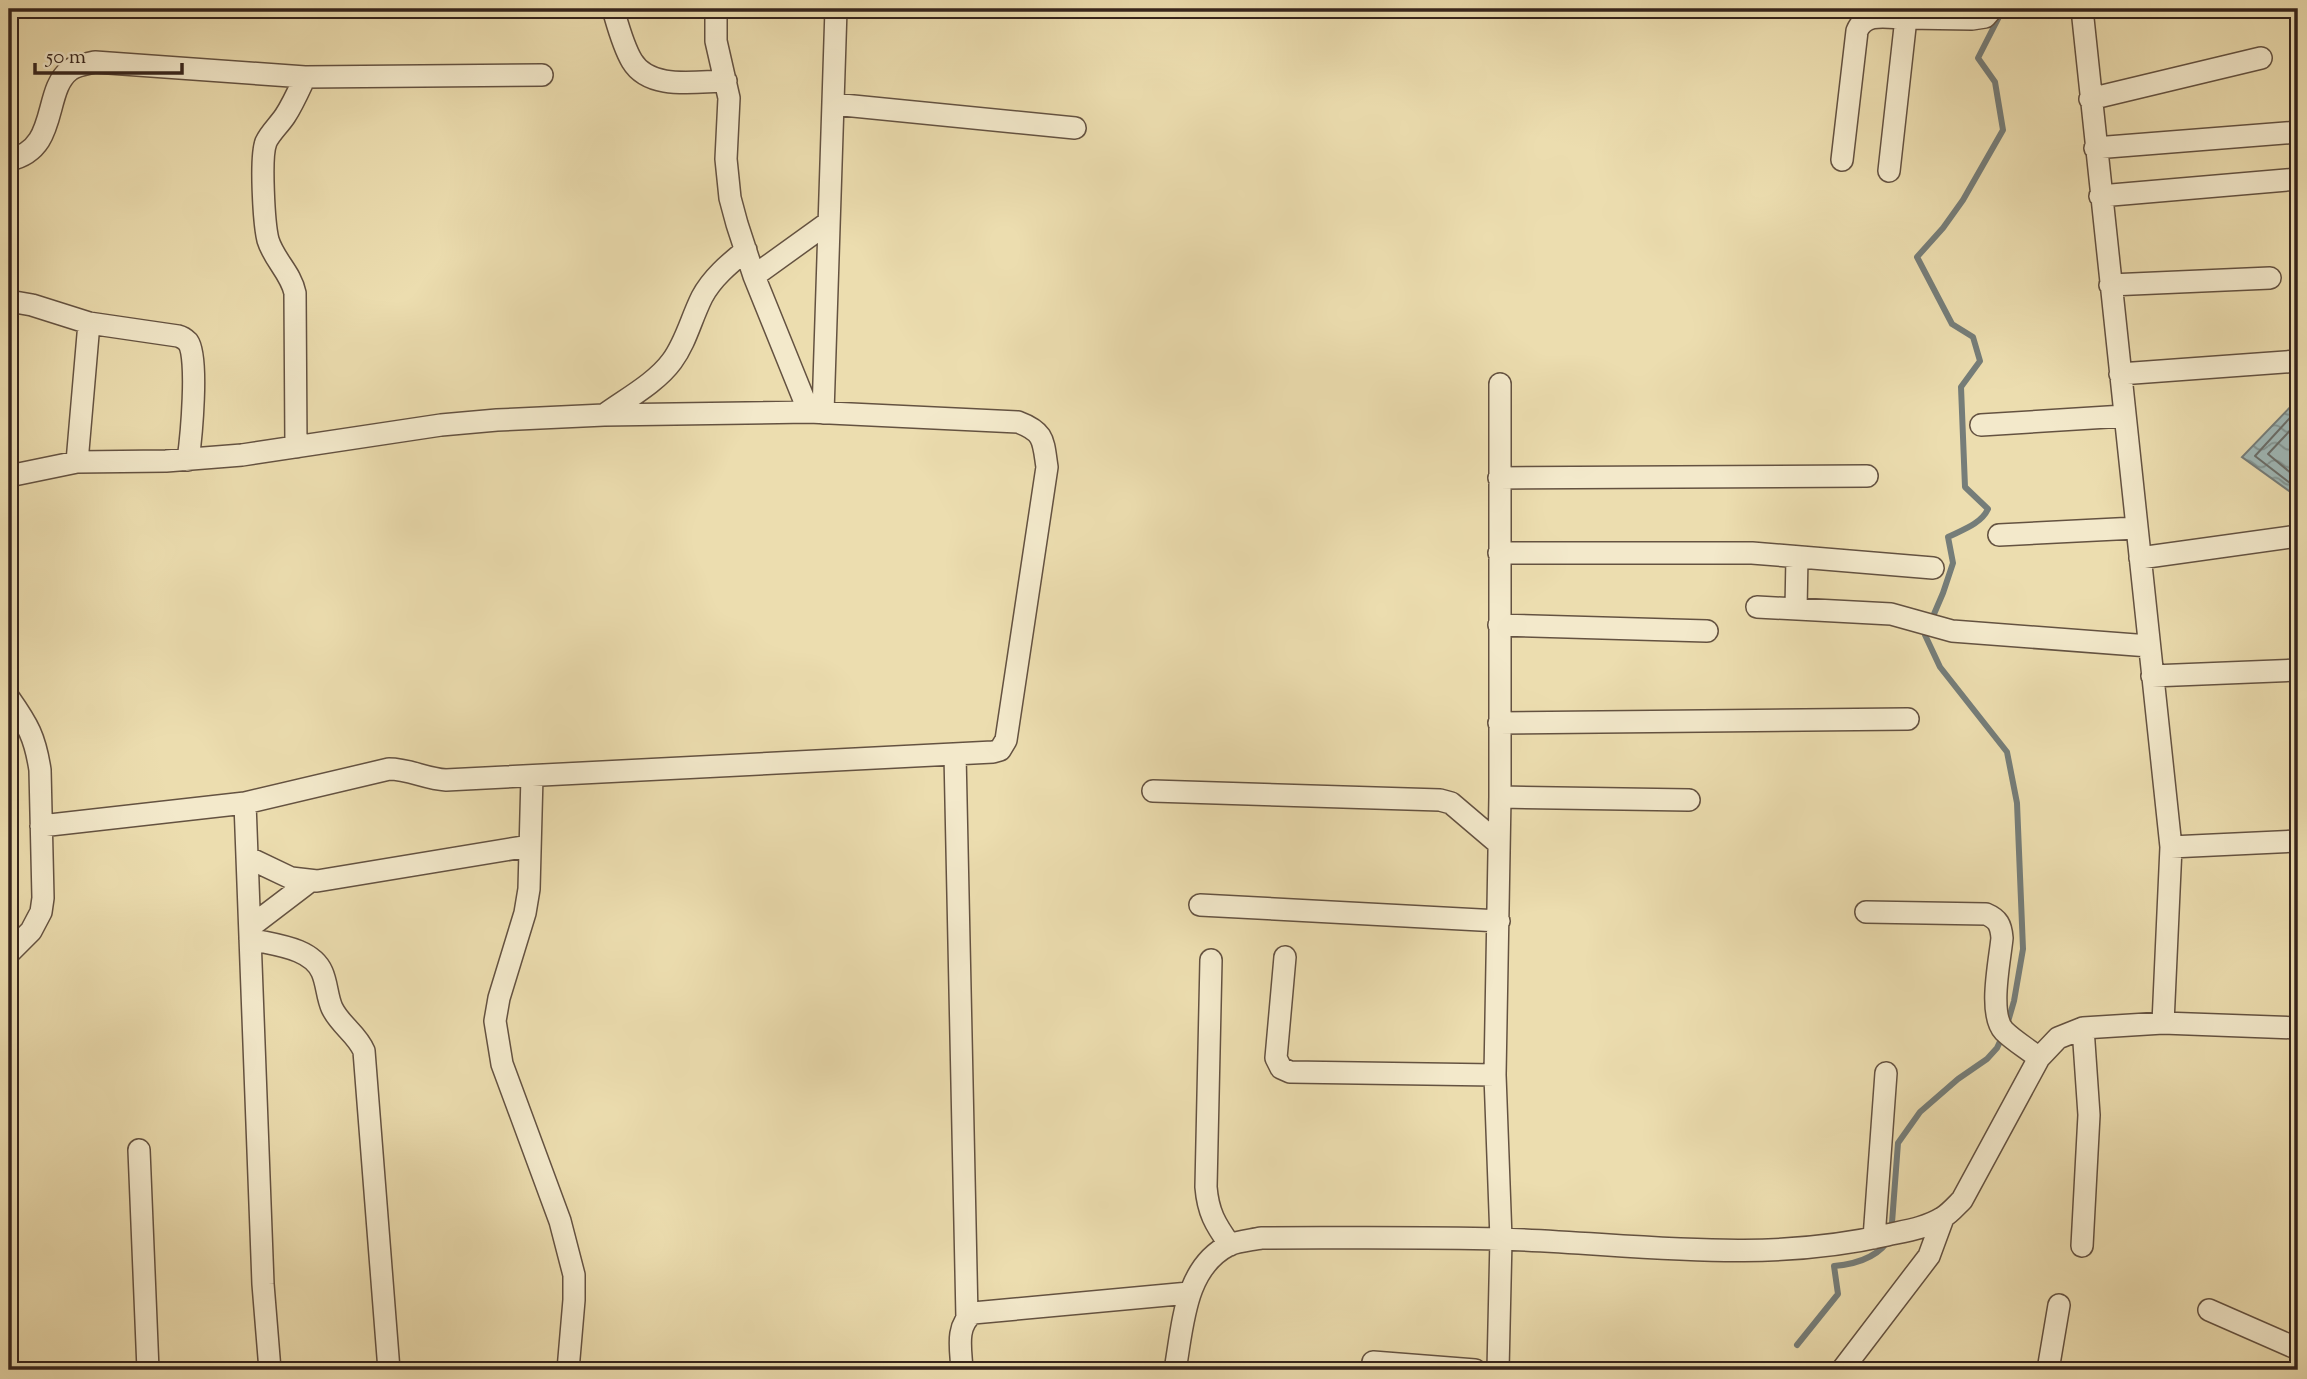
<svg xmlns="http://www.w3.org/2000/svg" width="2307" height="1379" viewBox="0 0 2307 1379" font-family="'Sorts Mill Goudy',serif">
	<defs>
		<pattern id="water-waves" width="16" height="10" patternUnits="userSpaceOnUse" patternTransform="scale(1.75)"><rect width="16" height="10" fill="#9fb8b7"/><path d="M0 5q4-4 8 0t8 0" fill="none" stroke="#829594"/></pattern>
	</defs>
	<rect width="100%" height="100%" fill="#ecddaf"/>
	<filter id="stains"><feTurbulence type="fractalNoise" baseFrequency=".00286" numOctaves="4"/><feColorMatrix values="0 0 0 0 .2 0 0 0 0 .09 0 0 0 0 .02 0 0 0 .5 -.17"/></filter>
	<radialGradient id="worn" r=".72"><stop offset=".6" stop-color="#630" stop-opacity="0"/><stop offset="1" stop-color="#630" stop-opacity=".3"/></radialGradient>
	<!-- water -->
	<path fill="url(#water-waves)" stroke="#757d79" stroke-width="2" d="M 2298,399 L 2298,490 L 2289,491 L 2242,457 Z"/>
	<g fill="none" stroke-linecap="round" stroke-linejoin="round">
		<!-- shore -->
		<path stroke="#6a6e6a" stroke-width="2" d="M 2298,409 L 2255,456 L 2290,483 L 2298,483
			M 2298,422 L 2268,454 L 2292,474 L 2298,474"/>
		<!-- stream -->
		<path stroke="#757d79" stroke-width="6" d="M 2003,9 L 1978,58 L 1995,82 L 2003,130 L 1963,200 L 1943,228 L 1917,257 L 1952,324 L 1973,337 L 1980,361 L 1961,387 L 1965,487 L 1988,509 C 1981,524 1962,530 1948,537 L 1953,563 L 1943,593 L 1925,635 L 1940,667 L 2007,752 L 2017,803 L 2023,949 L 2014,1001 L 2007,1025
			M 1797,1345 L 1838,1294 L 1834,1266 C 1857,1264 1880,1257 1891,1236 L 1898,1143 L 1920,1112 L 1958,1079 L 1987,1059 L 1997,1048 L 2003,1035"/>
		<defs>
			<path id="street" d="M 613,9 C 618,26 623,46 632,61 C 650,91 697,81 726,81
				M 716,9 L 716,41 L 729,98 L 726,159 L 730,198 L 737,224 L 754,276 L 809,412
				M 2082,9 L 2171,847 L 2163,1023
				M 2090,99 L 2261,58
				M 833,104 L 1075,128
				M 2095,148 L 2298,132
				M 9,160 C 60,149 42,91 70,70 C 77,65 87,64 95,62 L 305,77 L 542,75
				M 1842,160 L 1857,31 C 1865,11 1888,18 1906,18
				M 1889,171 L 1906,18 L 1972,19 L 1985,17 L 1992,9
				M 2100,196 L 2298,179
				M 754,276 L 829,222
				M 2110,285 L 2270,278
				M 9,301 L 32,305 L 89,323 L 178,336 C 182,337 185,339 188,342 C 199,357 191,439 188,460
				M 2120,374 L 2298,361
				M 823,413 L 836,9
				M 604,415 C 626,399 656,383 672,361 C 686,342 691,319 702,297 C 712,278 729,264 746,250
				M 1981,425 L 2124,416
				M 296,447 L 295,293 C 291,273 274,260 268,240 C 264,224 260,157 266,142 C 270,133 279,125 285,116 C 293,104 299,90 305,77
				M 77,462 L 89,323
				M 9,476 L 77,462 L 166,461 L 242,455 L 441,425 L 497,420 L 604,415 L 809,412 L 1018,422 C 1045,432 1043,441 1047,467 L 1006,740 L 1000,750 L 993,752 L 446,780 C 426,779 409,769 389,769 L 245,803 L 41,826
				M 1499,478 L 1867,476
				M 1999,535 L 2136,528
				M 1499,553 L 1752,553 L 1933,568
				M 2140,558 L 2298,536
				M 1757,607 L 1891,614 L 1952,631 L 2149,646
				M 1796,609 L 1797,557
				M 1499,625 L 1707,631
				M 2152,676 L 2298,670
				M 9,698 C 28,725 35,737 40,770 L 43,898 L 41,912 L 31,931 L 9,953
				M 1499,723 L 1908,719
				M 955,754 L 967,1318
				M 532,776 L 529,889 L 525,913 L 499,998 L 495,1021 L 502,1064 L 560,1221 L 574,1275 L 574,1300 L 568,1370
				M 1153,791 L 1440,800 L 1451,803 L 1498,843
				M 1500,797 L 1689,800
				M 245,803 L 263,1284 L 270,1370
				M 2171,847 L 2298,841
				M 247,857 L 291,878 L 317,881 L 529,846
				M 1200,905 L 1499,921
				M 1866,912 L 1986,914 C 1998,919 2001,925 2002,938 C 2000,960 1988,1014 2004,1031 C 2014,1041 2028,1049 2039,1058
				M 250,927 L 309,882
				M 250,939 C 273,945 311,947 322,972 C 327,983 327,997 332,1008 C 340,1025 357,1034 364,1051 L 389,1370
				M 1285,957 L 1276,1058 L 1281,1068 L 1290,1072 L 1495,1075
				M 1211,960 L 1206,1187 C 1208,1212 1215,1224 1230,1245
				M 139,1150 L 148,1370
				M 1874,1238 L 1886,1073
				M 2082,1246 L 2089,1115 L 2083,1028
				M 2209,1310 L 2298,1349
				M 1373,1362 L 1475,1370
				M 962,1370 C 961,1350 955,1326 973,1313 L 1189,1293
				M 1175,1370 C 1183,1326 1184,1268 1229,1245 C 1238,1241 1252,1240 1261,1238 C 1341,1238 1421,1237 1500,1239 C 1631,1243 1757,1265 1887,1235 C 1905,1231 1926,1228 1942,1218 C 1949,1214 1956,1206 1962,1200 L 2039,1058 L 2058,1038 L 2083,1028 L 2163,1023 L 2298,1028
				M 1498,1370 L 1501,1239 L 1495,1075 L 1500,797 L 1500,384
				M 1842,1370 L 1929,1256 L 1943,1218
				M 2048,1370 L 2059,1305"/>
		</defs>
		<!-- street casing -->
		<use href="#street" stroke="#645241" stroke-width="24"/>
		<!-- street -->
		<use href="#street" stroke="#f3e9cb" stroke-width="21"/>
	</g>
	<!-- margin -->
	<rect width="2307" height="1379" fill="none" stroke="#ecddaf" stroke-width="35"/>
	<rect x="10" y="10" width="2286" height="1358" fill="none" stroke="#36241c" stroke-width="3.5"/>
	<rect x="18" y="18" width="2272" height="1344" fill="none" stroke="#36241c" stroke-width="2"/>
	<!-- scale -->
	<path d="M35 63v10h147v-10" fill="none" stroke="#36241c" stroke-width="3.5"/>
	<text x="46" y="63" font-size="21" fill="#36241c" stroke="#f3e9cb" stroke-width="5" paint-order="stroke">50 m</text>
	<rect width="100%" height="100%" filter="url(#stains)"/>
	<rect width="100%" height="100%" fill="url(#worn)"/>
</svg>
